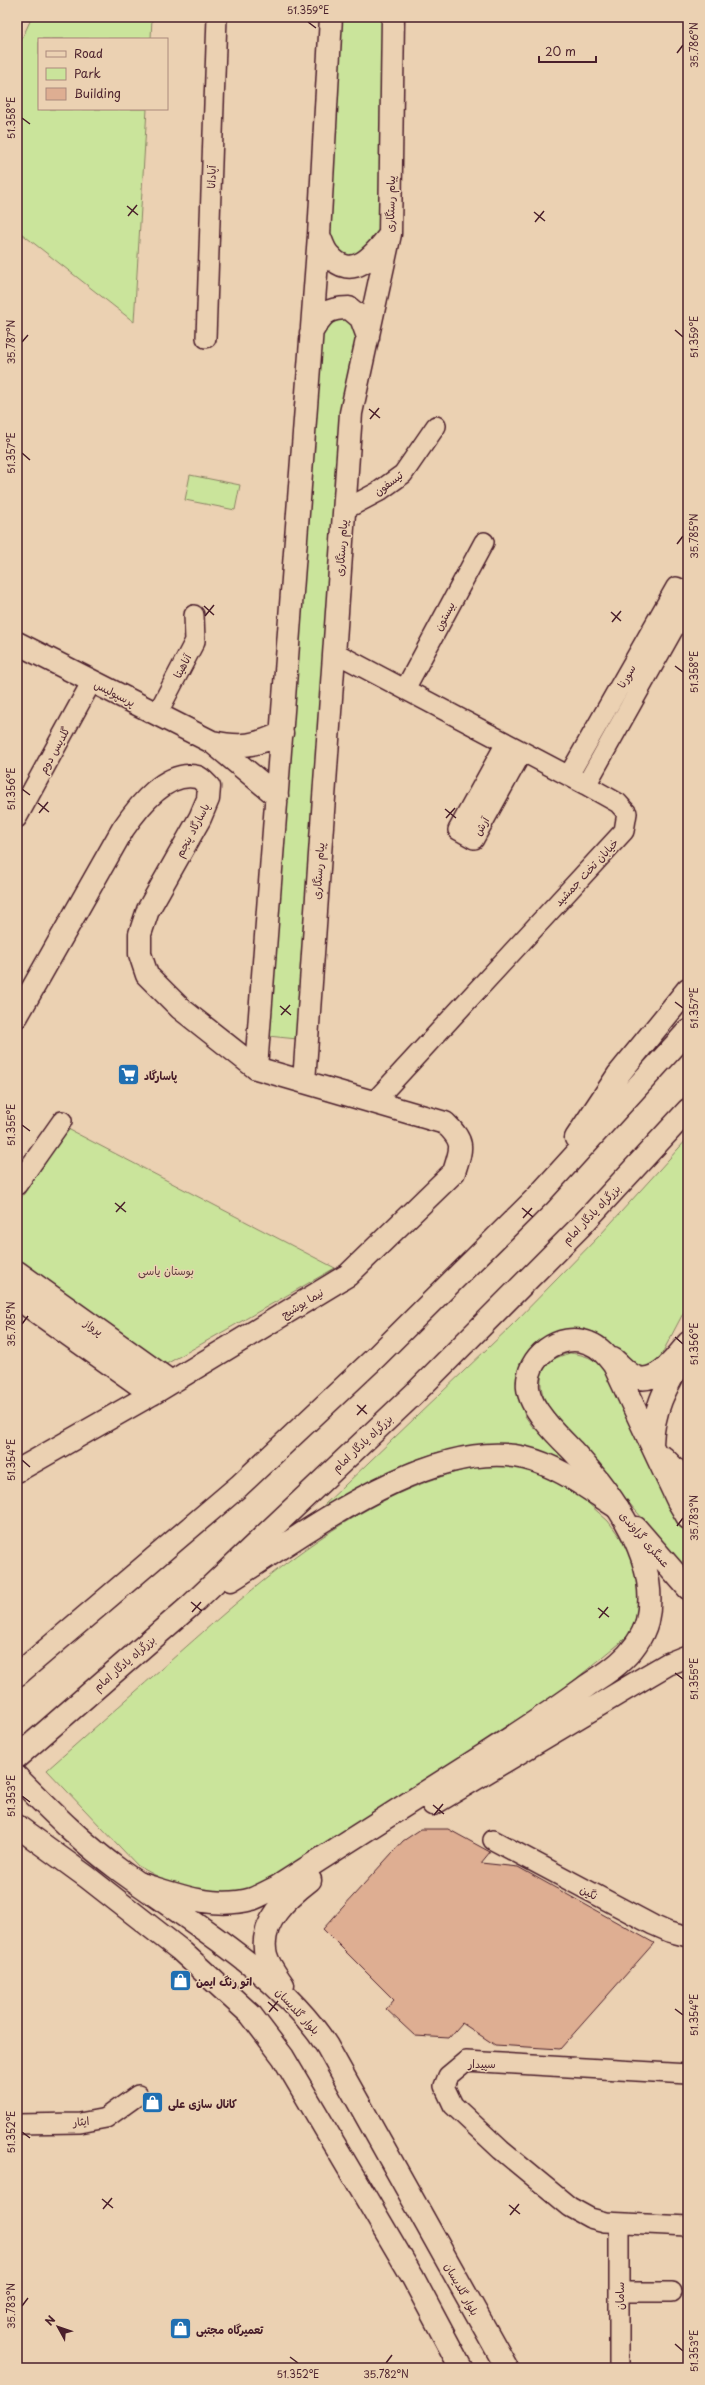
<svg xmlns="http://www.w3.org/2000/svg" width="705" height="2385" viewBox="0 0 705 2385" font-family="'Playpen Sans','Playpen Sans Arabic',sans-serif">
	<rect width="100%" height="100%" fill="#ebd1b2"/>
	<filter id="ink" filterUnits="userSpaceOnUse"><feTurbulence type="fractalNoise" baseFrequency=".025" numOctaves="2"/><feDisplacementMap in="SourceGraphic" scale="8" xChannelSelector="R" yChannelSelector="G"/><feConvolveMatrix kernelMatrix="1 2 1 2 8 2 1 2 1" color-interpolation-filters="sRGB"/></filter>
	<g filter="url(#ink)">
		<!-- green -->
		<path fill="#cae49b" stroke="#8a8263" d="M 32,17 L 152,17 L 151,39 L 39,39 L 39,109 L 147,109 L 134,322 L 17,230 L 17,49 Z
			M 340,17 L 384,17 L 382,233 L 356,258 L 341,254 L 326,231 Z
			M 338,316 L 346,316 L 361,336 L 297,1039 L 268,1036 L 321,340 L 327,326 Z
			M 190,475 L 240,485 L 235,510 L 185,500 Z
			M 68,1129 L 335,1268 L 161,1367 L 17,1258 L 17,1204 Z
			M 688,1138 L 688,1304 L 657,1363 L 646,1368 L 631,1367 L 600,1335 L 571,1330 L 528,1353 L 520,1367 L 516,1381 L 518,1395 L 525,1416 L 532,1426 L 561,1449 L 593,1487 L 475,1447 L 439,1452 L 409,1462 L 321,1508 L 512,1325 L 601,1234 Z
			M 570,1353 C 591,1356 597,1360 609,1377 L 688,1537 L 688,1571 L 552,1414 C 542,1398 533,1374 552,1360 C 557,1357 564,1355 570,1353 Z
			M 523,1465 L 569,1486 L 608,1521 L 632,1553 L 640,1569 L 639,1610 L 630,1633 L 619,1644 L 572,1682 L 518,1722 L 339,1838 L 261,1883 L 243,1890 L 226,1893 L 200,1892 L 170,1883 L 138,1866 L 47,1770 C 91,1731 135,1692 178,1654 C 264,1578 357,1495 472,1468 C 488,1464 506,1465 523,1465 Z"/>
		<!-- building -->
		<path fill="#deae92" stroke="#4a1f2b" d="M 421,1829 L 448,1829 L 490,1852 L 481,1863 L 518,1867 L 654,1943 L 560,2049 L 495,2045 L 462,2023 L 449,2038 L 415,2036 L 386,2009 L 394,2000 L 323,1929 L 403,1841 Z"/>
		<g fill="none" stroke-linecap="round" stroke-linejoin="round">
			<defs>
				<path id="street" d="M 206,338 L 217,17
					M 344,510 L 378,492 L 403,474 L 436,426
					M 334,652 L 586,785 L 618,803 L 627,813 L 624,831 L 373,1103
					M 405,689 L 484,542
					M 157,714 L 195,641 L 194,615
					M 506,743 L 458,830 L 474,839 L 522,752
					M 569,775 L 676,587 L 688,592
					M 586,785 L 688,603
					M 17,818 L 92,681
					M 17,1185 L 62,1121
					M 493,1840 L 653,1925 L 669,1932 L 688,1937
					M 688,2074 L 466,2061 L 448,2076 L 444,2086 L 453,2105 L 501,2150 L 570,2207 L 590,2218 L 605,2222 L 688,2226
					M 17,2124 L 80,2123 L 106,2118 L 138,2095
					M 619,2224 L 619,2368
					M 619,2292 L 672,2292"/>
				<path id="secondary" d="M 319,235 C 322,242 324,250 329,255 C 352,283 375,254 389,236
					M 311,333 C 322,314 326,308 349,308 L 361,318 L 368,337
					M 17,643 L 212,742 L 277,796
					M 212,742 C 241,748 255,746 282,733
					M 17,1016 L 123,829 C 138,807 166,770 197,777 C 201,778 206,784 209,787 L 208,799 L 200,818 L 148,910 L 140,934 L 140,954 L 147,975 L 180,1008 L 256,1068 L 445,1123 C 465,1142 462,1147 454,1172 L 348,1275 L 152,1394 L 17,1471
					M 256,1068 L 319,235 L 331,17
					M 304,1082 L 351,413 L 390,234 L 393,17
					M 17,1272 L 171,1382
					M 17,1298 L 152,1394
					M 613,1359 C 621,1365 629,1376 639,1378 C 659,1382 677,1356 688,1343
					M 652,1444 C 653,1410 665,1389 682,1359
					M 664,1458 L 688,1482
					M 636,1528 L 688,1588
					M 17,1777 C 49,1809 81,1842 118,1869 C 187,1920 280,1973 327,2046 L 507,2368
					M 433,1804 L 644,1678 L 668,1664 L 688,1656
					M 17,1826 L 87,1877 L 179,1949 L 251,2015 L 283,2057 L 412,2276 L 461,2368
					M 138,1883 C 175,1894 213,1910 252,1899 C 260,1896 269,1891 277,1887 C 346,1843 414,1799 484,1755 C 517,1734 551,1712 584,1688 C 595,1680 608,1673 619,1663 C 631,1653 643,1637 647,1621 C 661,1560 612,1493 572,1450 C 558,1436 530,1409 528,1388 C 525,1357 560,1331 589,1343 C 600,1347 607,1356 614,1365 L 678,1501 L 688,1518
					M 283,1985 C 277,1976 269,1966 266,1955 C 258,1923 288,1897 310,1880"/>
				<path id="highway" d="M 576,1138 L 618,1075 L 688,989
					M 231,1580 C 306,1533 432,1436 525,1458 C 559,1466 588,1489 618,1508
					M 17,1675 L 239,1486 L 376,1357 L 538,1196 L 688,1031
					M 17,1757 L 190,1606 L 415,1393 L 580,1227 L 688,1110"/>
			</defs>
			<!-- street casing -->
			<use href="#street" stroke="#4a1f2b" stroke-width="22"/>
			<!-- secondary casing -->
			<use href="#secondary" stroke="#4a1f2b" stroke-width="25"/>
			<!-- highway casing -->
			<use href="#highway" stroke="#4a1f2b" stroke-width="25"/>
			<!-- street -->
			<use href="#street" stroke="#ebd1b2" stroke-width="19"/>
			<!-- secondary -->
			<use href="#secondary" stroke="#ebd1b2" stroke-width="22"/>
			<!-- highway -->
			<use href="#highway" stroke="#ebd1b2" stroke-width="22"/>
		</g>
	</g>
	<!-- ticks -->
	<path fill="none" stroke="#4a1f2b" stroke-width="1.5" d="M 308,22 L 316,28M 677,53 L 683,45M 22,118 L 30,124M 127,206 L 138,215M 534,212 L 545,221M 128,216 L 137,205M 535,222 L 544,211M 675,330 L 683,337M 22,342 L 28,335M 369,409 L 380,418M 370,419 L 379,408M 22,453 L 30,460M 677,544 L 683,536M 204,606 L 214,615M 611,612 L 621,621M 205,616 L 214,605M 612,622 L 621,611M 675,666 L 683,672M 22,789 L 30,795M 38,803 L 49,812M 445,809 L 456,818M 39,813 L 48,802M 446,818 L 455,808M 675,1002 L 683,1008M 280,1006 L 291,1015M 281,1015 L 290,1005M 22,1125 L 30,1131M 115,1203 L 126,1212M 522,1208 L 533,1217M 116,1212 L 125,1202M 523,1218 L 532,1208M 22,1324 L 28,1316M 675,1337 L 683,1344M 357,1405 L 367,1414M 357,1415 L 366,1405M 22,1460 L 30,1467M 677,1526 L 683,1518M 191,1602 L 202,1611M 598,1608 L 609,1617M 192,1612 L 201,1602M 599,1618 L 608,1607M 675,1673 L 683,1679M 22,1796 L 30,1802M 433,1805 L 444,1814M 434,1815 L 443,1804M 268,2002 L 278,2011M 675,2009 L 683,2015M 269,2012 L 278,2001M 22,2132 L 30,2138M 102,2199 L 113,2208M 509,2205 L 520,2214M 103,2209 L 112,2198M 510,2215 L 519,2204M 22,2306 L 28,2298M 675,2344 L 683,2351M 290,2357 L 298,2363M 386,2363 L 392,2355"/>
	<!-- icons -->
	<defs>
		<symbol id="supermarket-square" viewBox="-11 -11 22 22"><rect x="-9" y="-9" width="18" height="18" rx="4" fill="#1f6fb2" stroke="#ebd1b2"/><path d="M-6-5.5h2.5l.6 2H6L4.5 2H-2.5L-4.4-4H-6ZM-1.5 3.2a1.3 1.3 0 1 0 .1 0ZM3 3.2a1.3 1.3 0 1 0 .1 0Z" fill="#fff"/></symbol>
		<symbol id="shop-square" viewBox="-11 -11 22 22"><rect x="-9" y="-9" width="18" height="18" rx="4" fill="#1f6fb2" stroke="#ebd1b2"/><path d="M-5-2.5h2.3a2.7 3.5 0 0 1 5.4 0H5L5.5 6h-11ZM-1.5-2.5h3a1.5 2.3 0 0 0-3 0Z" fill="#fff"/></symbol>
	</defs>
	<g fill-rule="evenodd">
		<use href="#supermarket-square" x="116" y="1062" width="25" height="25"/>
		<use href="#shop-square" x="168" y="1968" width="25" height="25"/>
		<use href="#shop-square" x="140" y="2090" width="25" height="25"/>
		<use href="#shop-square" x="168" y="2316" width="25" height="25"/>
	</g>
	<g text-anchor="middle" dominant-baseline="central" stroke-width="3" stroke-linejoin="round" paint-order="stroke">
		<!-- street labels -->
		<g font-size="11" fill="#4a1f2b" stroke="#ebd1b2">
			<text transform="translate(211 177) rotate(-88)">آپادانا</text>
			<text transform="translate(390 204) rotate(-89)">پیام رستگاری</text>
			<text transform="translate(388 483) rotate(-37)">تیسفون</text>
			<text transform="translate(341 548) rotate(-86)">پیام رستگاری</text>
			<text transform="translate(444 616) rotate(-62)">بیستون</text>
			<text transform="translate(182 666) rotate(-62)">آناهیتا</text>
			<text transform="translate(626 676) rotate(-60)">سورنا</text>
			<text transform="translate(115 693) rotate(27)">پرسپولیس</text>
			<text transform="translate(54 750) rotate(-61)">گلدیس دوم</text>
			<text transform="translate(481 826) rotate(-60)">آرش</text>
			<text transform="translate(192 830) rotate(-62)">پاسارگاد پنجم</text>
			<text transform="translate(318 871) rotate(-86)">پیام رستگاری</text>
			<text transform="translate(586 872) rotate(-47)">خیابان تخت جمشید</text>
			<text transform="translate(591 1214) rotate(-46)">بزرگراه یادگار امام</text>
			<text transform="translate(302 1303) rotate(-31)">نیما یوشیج</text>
			<text transform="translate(94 1327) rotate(35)">پرواز</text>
			<text transform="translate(362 1443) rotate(-43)">بزرگراه یادگار امام</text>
			<text transform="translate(645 1539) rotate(49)">عسگری گراوندی</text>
			<text transform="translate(124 1663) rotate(-41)">بزرگراه یادگار امام</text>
			<text transform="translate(589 1892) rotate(28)">نگین</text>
			<text transform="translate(298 2011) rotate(47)">بلوار گلدیسان</text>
			<text x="482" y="2063">سپیدار</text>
			<text transform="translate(81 2121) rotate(-6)">ایثار</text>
			<text transform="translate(462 2289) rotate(61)">بلوار گلدیسان</text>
			<text transform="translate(619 2296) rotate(-90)">سامان</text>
		</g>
		<!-- poi labels -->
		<g font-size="11" font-weight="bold" fill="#4a1f2b" stroke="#ebd1b2" text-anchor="start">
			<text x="144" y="1075">پاسارگاد</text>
			<text x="196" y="1981">اتو رنگ ایمن</text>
			<text x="168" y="2103">کانال سازی علی</text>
			<text x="196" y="2329">تعمیرگاه مجتبی</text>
		</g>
		<!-- park labels -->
		<g font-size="11" fill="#5d3d3c" stroke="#ebd1b2">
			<text x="166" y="1270">بوستان یاسی</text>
		</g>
	</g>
	<!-- margin -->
	<rect width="705" height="2385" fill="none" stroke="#ebd1b2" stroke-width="44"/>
	<!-- legend -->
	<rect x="38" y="38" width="130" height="72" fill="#ebd1b2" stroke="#ab8a7c"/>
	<rect x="46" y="51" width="20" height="6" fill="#ebd1b2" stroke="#ab8a7c"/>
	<text x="74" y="58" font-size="12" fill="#4a1f2b">Road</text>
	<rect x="46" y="68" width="20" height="12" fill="#cae49b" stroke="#ab8a7c"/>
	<text x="74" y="78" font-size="12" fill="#4a1f2b">Park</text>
	<rect x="46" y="88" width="20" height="12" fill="#deae92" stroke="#ab8a7c"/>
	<text x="74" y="98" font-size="12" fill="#4a1f2b">Building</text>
	<!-- north arrow -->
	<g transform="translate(58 2327) rotate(310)" stroke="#ebd1b2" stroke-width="3" paint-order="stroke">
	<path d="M0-3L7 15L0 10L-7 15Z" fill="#4a1f2b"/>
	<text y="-6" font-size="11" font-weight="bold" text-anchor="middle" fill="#4a1f2b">N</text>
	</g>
	<!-- scale -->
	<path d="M539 56v6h57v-6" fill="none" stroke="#4a1f2b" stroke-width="2"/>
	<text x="545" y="56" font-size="12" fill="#4a1f2b" stroke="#ebd1b2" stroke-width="3" paint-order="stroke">20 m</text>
	<rect x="22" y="22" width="661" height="2341" fill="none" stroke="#4a1f2b" stroke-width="1.5"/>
	<g font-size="10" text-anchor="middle" fill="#4a1f2b">
		<text x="308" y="14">51.359°E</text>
		<text transform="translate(694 45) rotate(-90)" y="4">35.786°N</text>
		<text transform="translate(11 118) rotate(-90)" y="4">51.358°E</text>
		<text transform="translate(694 337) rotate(-90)" y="4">51.359°E</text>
		<text transform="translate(11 342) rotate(-90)" y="4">35.787°N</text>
		<text transform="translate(11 453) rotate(-90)" y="4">51.357°E</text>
		<text transform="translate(694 536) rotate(-90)" y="4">35.785°N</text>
		<text transform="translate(694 672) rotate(-90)" y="4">51.358°E</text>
		<text transform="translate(11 789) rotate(-90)" y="4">51.356°E</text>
		<text transform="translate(694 1008) rotate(-90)" y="4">51.357°E</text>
		<text transform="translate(11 1125) rotate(-90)" y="4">51.355°E</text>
		<text transform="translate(11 1324) rotate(-90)" y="4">35.785°N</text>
		<text transform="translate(694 1344) rotate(-90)" y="4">51.356°E</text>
		<text transform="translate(11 1460) rotate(-90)" y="4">51.354°E</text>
		<text transform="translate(694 1518) rotate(-90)" y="4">35.783°N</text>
		<text transform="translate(694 1679) rotate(-90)" y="4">51.355°E</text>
		<text transform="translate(11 1796) rotate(-90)" y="4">51.353°E</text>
		<text transform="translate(694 2015) rotate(-90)" y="4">51.354°E</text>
		<text transform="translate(11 2132) rotate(-90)" y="4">51.352°E</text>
		<text transform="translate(11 2306) rotate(-90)" y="4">35.783°N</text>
		<text transform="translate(694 2351) rotate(-90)" y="4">51.353°E</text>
		<text x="298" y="2378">51.352°E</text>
		<text x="386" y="2378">35.782°N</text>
	</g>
</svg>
